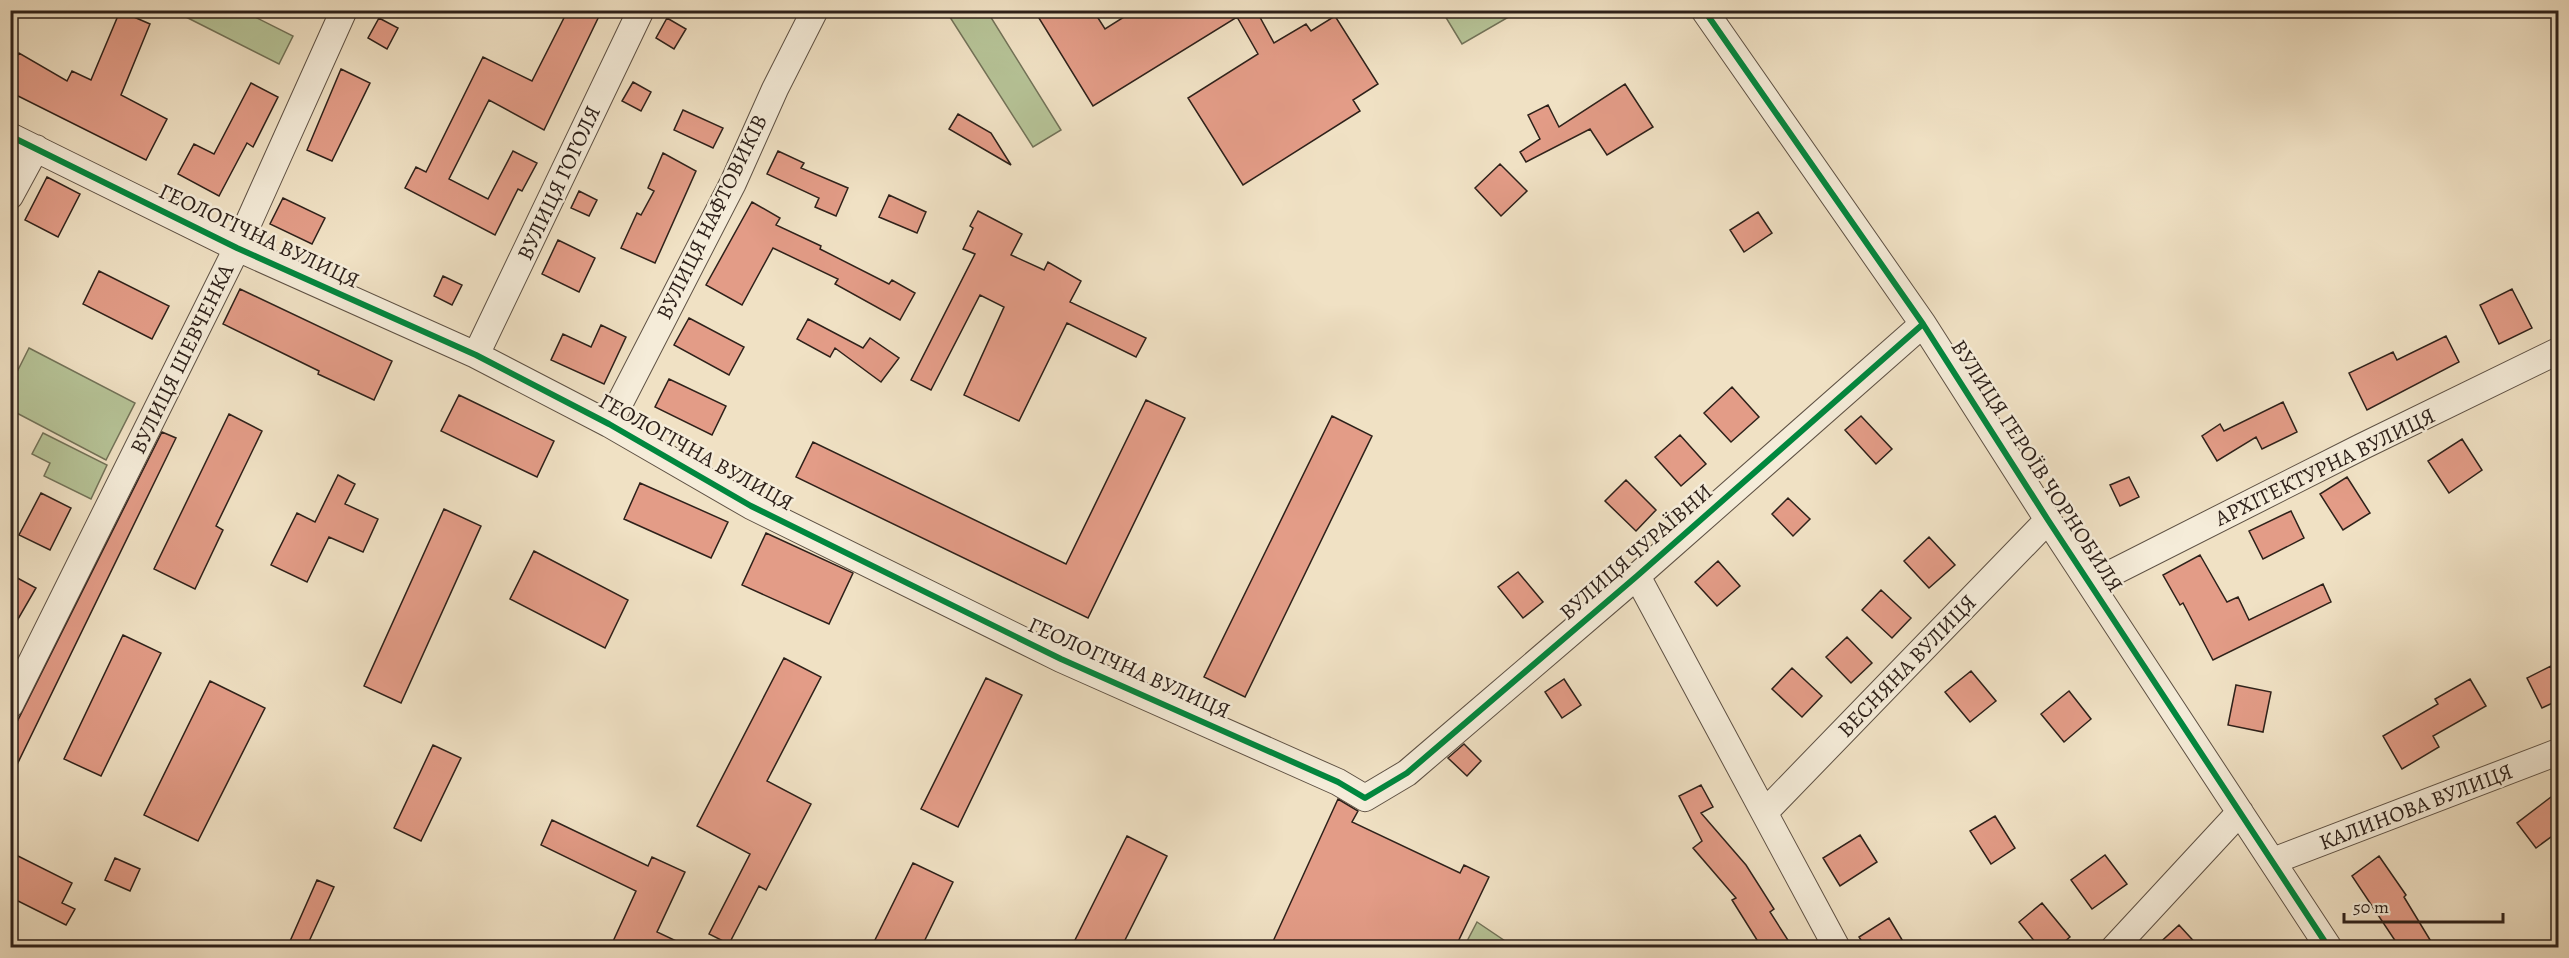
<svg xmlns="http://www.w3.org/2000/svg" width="2569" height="958" viewBox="0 0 2569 958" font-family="Alegreya,serif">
	<rect width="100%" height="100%" fill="#f0e1c4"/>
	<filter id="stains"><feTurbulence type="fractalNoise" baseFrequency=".00333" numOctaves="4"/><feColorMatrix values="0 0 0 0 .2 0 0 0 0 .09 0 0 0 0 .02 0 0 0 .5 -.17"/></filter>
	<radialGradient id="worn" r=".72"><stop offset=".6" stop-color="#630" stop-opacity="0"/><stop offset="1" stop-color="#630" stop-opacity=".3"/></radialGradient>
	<!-- green -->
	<path fill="#b6c397" stroke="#727258" stroke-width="1.5" d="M 174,11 L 243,11 L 293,36 L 279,64 Z
		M 946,11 L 987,11 L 1061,130 L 1033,147 Z
		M 1442,11 L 1519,11 L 1462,44 Z
		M 29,348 L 135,403 L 106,460 L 11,410 L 11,384 Z
		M 43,433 L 107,465 L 91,499 L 44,476 L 50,463 L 32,454 Z
		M 1477,922 L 1514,947 L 1464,947 Z"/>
	<!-- building -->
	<path fill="#e39c87" stroke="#2e211a" stroke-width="1.5" d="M 568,10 L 602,10 L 544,130 L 489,100 L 449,179 L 488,199 L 513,151 L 537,163 L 522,191 L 518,189 L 495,235 L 405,188 L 416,167 L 426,172 L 483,57 L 532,81 Z
		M 1034,10 L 1093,10 L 1105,29 L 1135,10 L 1256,10 L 1274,43 L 1306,24 L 1311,31 L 1335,16 L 1378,84 L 1353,100 L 1360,111 L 1243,185 L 1188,98 L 1258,54 L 1237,17 L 1093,106 Z
		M 120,11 L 150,24 L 121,95 L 167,119 L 146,160 L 10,92 L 10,69 L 19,53 L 67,81 L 72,71 L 91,80 Z
		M 379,18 L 398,28 L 387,49 L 368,38 Z
		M 667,18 L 686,29 L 674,49 L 656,38 Z
		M 341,69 L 370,83 L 332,161 L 307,150 Z
		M 633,82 L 651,92 L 641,111 L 622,101 Z
		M 251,83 L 278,97 L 253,147 L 247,143 L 219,196 L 178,174 L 194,144 L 214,154 Z
		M 1625,84 L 1653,127 L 1607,155 L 1590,129 L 1526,162 L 1520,152 L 1540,139 L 1528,115 L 1548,105 L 1559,127 Z
		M 683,110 L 723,128 L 713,148 L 674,130 Z
		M 958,114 L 991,133 L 1011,165 L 949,129 Z
		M 778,151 L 804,163 L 801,168 L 848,188 L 836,216 L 815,207 L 819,198 L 767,174 Z
		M 663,153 L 696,171 L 655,263 L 621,248 L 637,213 L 641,215 L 654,191 L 648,188 Z
		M 1500,164 L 1527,191 L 1501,216 L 1475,188 Z
		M 47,177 L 80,194 L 58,237 L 25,220 Z
		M 579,191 L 597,200 L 589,216 L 571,208 Z
		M 889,195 L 926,212 L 917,233 L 879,217 Z
		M 283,198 L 325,218 L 312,244 L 270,224 Z
		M 752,202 L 780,218 L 776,225 L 821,246 L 820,249 L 889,284 L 892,280 L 915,293 L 900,320 L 835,284 L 838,279 L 773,248 L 742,305 L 706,285 Z
		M 978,211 L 1022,234 L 1011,255 L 1044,270 L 1048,262 L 1081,281 L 1070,302 L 1146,338 L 1136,357 L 1067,323 L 1019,421 L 964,395 L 1004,307 L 980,295 L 931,390 L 911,380 L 975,254 L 963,249 L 973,228 L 970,226 Z
		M 1758,212 L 1772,233 L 1744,252 L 1730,230 Z
		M 558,240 L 595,258 L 579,292 L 542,274 Z
		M 99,271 L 169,306 L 152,339 L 83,304 Z
		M 443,276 L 462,285 L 452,305 L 434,296 Z
		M 240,289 L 392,361 L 374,400 L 318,374 L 319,371 L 223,324 Z
		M 2512,289 L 2532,328 L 2499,344 L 2480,305 Z
		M 689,318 L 744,347 L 729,375 L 674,345 Z
		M 808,319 L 863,348 L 870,338 L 899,358 L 881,382 L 835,348 L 830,357 L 797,339 Z
		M 601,325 L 626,337 L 604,384 L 551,360 L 563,334 L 591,347 Z
		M 2446,336 L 2459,362 L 2367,410 L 2349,373 L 2393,352 L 2397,360 Z
		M 669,379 L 726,406 L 712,435 L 655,407 Z
		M 1732,387 L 1759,417 L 1731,442 L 1704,413 Z
		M 459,395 L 554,441 L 537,477 L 441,431 Z
		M 1146,400 L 1185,418 L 1088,618 L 796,477 L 813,442 L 1066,564 Z
		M 2283,402 L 2297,432 L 2262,449 L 2256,437 L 2217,461 L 2202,436 L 2220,424 L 2224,431 Z
		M 229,414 L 262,431 L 216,526 L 223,530 L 195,589 L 154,569 Z
		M 1332,416 L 1372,436 L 1245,697 L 1204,677 Z
		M 1861,416 L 1892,449 L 1876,464 L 1845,430 Z
		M 162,432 L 176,438 L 10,779 L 10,736 Z
		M 1680,435 L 1706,464 L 1681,486 L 1655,457 Z
		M 2462,439 L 2482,470 L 2449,493 L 2428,461 Z
		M 338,475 L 355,484 L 345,504 L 378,519 L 363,552 L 329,537 L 307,582 L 271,565 L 297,513 L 315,522 Z
		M 2129,477 L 2139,497 L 2120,506 L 2110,485 Z
		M 2347,477 L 2370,513 L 2343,530 L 2320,494 Z
		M 1626,480 L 1656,510 L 1636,531 L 1605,501 Z
		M 640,483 L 728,522 L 711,558 L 624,519 Z
		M 41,493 L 71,508 L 50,550 L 19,535 Z
		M 1788,498 L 1810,519 L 1793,536 L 1772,514 Z
		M 444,509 L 481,526 L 401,703 L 364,686 Z
		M 2291,511 L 2304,538 L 2263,559 L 2249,531 Z
		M 766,533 L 853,573 L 829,624 L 742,585 Z
		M 1929,537 L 1955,565 L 1929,588 L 1904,561 Z
		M 534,551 L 628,600 L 605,648 L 510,599 Z
		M 2200,555 L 2227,602 L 2238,597 L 2249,620 L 2323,584 L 2331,602 L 2213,660 L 2183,603 L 2180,605 L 2163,575 Z
		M 1718,561 L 1740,586 L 1717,606 L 1695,582 Z
		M 1518,572 L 1543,602 L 1523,618 L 1498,587 Z
		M 10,574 L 36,588 L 10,633 Z
		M 1881,590 L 1911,618 L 1892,638 L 1862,610 Z
		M 123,635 L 161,653 L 101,776 L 64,759 Z
		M 1847,637 L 1872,663 L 1851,683 L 1826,657 Z
		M 784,658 L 821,677 L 767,781 L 811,804 L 766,890 L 759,886 L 729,944 L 709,934 L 750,854 L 697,826 Z
		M 2551,666 L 2559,681 L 2559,700 L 2542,708 L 2527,678 Z
		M 1792,668 L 1822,696 L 1802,717 L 1772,689 Z
		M 1971,671 L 1996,701 L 1970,722 L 1945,692 Z
		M 986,678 L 1022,695 L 958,827 L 921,809 Z
		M 1564,679 L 1581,705 L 1562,718 L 1545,692 Z
		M 2470,679 L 2486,706 L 2433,736 L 2439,747 L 2402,769 L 2383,736 L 2438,704 L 2435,699 Z
		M 210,681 L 265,708 L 198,841 L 144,815 Z
		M 2236,685 L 2271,692 L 2263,732 L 2228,725 Z
		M 2069,691 L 2091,719 L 2064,742 L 2041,714 Z
		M 1464,744 L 1481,761 L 1467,776 L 1448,758 Z
		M 433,745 L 461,758 L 421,841 L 394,828 Z
		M 1701,785 L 1713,807 L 1701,813 L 1746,865 L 1774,909 L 1770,912 L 1793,948 L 1762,948 L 1732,900 L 1736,898 L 1693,848 L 1702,841 L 1679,796 Z
		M 2551,797 L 2559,807 L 2559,831 L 2536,848 L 2517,823 Z
		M 1338,799 L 1358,811 L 1352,822 L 1460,873 L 1464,865 L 1489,877 L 1455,948 L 1270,948 Z
		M 1995,816 L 2015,848 L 1991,864 L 1970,831 Z
		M 552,820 L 648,866 L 652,857 L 685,872 L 657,932 L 691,948 L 610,948 L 636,891 L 541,845 Z
		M 1860,835 L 1877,862 L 1840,886 L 1823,858 Z
		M 1127,836 L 1167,856 L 1121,948 L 1071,948 Z
		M 10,852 L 72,883 L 62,903 L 75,909 L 66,925 L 10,897 Z
		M 2105,855 L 2127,884 L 2092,909 L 2071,880 Z
		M 2379,856 L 2406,895 L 2404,897 L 2435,948 L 2400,948 L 2352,876 Z
		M 115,858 L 140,869 L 130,891 L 105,880 Z
		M 913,863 L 953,882 L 921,948 L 871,948 Z
		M 317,880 L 334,887 L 306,948 L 287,948 Z
		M 2042,903 L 2070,937 L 2057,948 L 2040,948 L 2019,922 Z
		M 1889,918 L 1907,948 L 1866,948 L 1859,937 Z
		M 2179,925 L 2200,948 L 2154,948 Z"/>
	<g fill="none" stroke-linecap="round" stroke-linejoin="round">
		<defs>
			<path id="minor" d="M 1704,10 L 1923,324 L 2048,520 L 2329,948
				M 10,136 L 237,248 L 476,355 L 609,424 L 751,506 L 1061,659 L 1338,782 L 1365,798 L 1407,773 L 1637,576 L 1923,324
				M 10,196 L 36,148
				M 476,355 L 641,10
				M 609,424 L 733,183 L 775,89 L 815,10
				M 1637,576 L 1837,948
				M 2092,583 L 2361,447 L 2558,351
				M 10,705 L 237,248 L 344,10
				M 1765,812 L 2048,520
				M 2273,861 L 2558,752
				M 2114,948 L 2240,812"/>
		</defs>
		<!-- minor casing -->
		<use href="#minor" stroke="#5e5144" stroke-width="28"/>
		<!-- minor -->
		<use href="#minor" stroke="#f5ecd9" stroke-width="26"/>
		<defs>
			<path id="cycleway" d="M 1704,10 L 1923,324 L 2048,520 L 2329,948
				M 10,136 L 237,248 L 476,355 L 609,424 L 751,506 L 1061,659 L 1338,782 L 1365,798 L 1407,773 L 1637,576 L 1923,324"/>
		</defs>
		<!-- cycleway casing -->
		<use href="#cycleway" stroke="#f5ecd9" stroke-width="10"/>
		<!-- cycleway -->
		<use href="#cycleway" stroke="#00873e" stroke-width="6"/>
	</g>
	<g text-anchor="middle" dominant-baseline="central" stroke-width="5" stroke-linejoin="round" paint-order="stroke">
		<!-- street labels -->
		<g font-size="22" fill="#2e211a" stroke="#f5ecd9">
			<text transform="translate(559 183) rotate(-65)">ВУЛИЦЯ ГОГОЛЯ</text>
			<text transform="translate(712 217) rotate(-64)">ВУЛИЦЯ НАФТОВИКІВ</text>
			<text transform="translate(259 236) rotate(25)">ГЕОЛОГІЧНА ВУЛИЦЯ</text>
			<text transform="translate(182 359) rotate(-64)">ВУЛИЦЯ ШЕВЧЕНКА</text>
			<text transform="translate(696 452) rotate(29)">ГЕОЛОГІЧНА ВУЛИЦЯ</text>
			<text transform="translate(2037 466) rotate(57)">ВУЛИЦЯ ГЕРОЇВ ЧОРНОБИЛЯ</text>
			<text transform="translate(2325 467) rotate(-26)">АРХІТЕКТУРНА ВУЛИЦЯ</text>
			<text transform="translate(1636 552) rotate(-41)">ВУЛИЦЯ ЧУРАЇВНИ</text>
			<text transform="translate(1907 666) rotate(-46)">ВЕСНЯНА ВУЛИЦЯ</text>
			<text transform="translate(1129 668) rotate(24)">ГЕОЛОГІЧНА ВУЛИЦЯ</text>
			<text transform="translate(2416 807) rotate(-21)">КАЛИНОВА ВУЛИЦЯ</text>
		</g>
	</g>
	<!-- margin -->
	<rect width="2569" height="958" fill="none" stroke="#f0e1c4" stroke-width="36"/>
	<rect x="12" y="12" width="2545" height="934" fill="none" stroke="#2e211a" stroke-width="3"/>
	<rect x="18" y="18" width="2533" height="922" fill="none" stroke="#2e211a" stroke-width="1.5"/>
	<!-- scale -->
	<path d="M2344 913v9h159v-9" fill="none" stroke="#2e211a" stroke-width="3"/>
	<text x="2353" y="913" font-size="18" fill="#2e211a" stroke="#f5ecd9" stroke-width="4.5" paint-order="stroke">50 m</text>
	<rect width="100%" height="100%" filter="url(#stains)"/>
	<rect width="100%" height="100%" fill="url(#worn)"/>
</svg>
